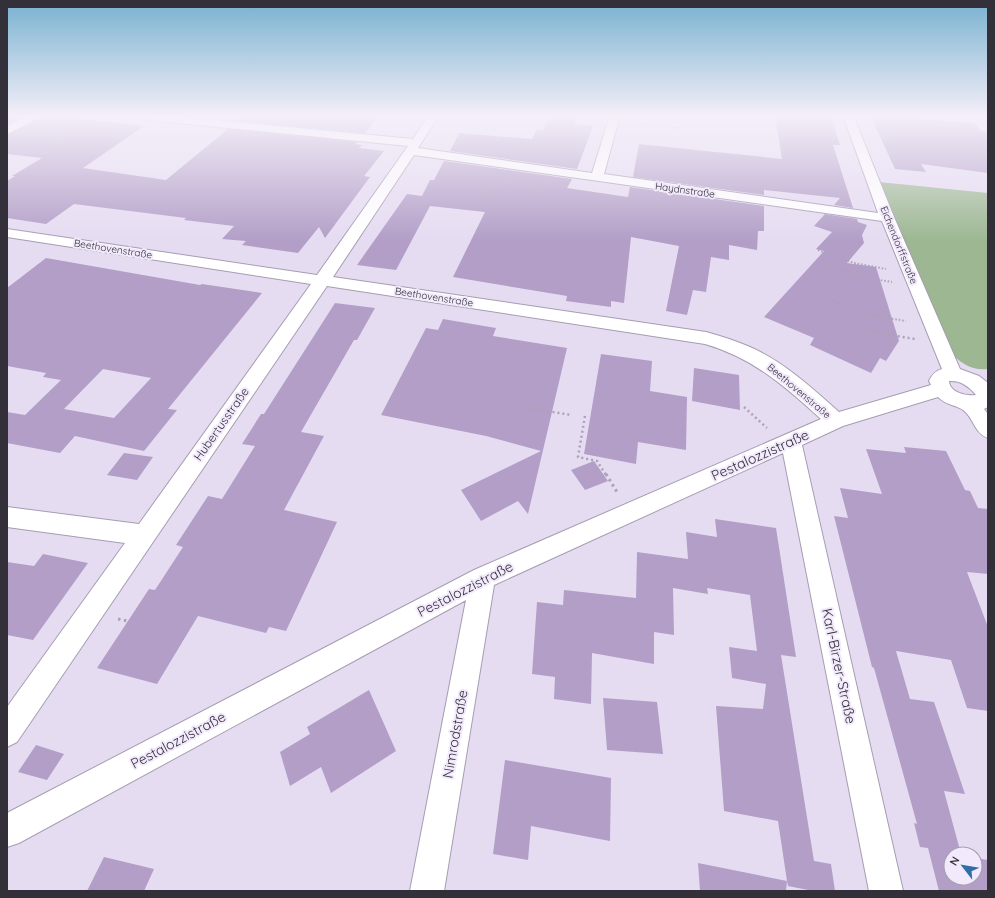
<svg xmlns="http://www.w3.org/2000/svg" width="995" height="898" viewBox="0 0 995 898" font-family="Quicksand,sans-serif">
	<rect width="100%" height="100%" fill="#e6dcf2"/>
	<!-- green -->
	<path fill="#9cb792" d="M 879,182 L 988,193 L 988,369 C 972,371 960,363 950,352 Z"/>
	<!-- building -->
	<path fill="#b29ec7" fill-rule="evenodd" d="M 7,115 L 26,115 L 7,124 Z
		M 43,115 L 144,126 L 83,168 L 166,180 L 228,129 L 357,142 L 355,144 L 362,145 L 359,148 L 384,151 L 364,176 L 370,177 L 325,238 L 319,227 L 298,253 L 242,245 L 246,241 L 222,239 L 234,226 L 184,220 L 186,218 L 74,204 L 46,224 L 7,218 L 7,181 L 15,176 L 12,176 L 42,158 L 7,154 L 7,135 L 42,118 Z
		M 246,115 L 353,115 L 378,117 L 365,133 L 239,121 Z
		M 551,115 L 578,115 L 574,124 L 593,126 L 577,169 L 450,151 L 459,133 L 532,139 L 537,129 L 543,130 Z
		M 775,115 L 819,115 L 820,118 L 832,119 L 840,145 L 833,145 L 853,208 L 834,205 L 840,198 L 764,190 L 764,195 L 633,177 L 639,144 L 782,159 Z
		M 870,115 L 895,115 L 896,117 L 974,123 L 981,131 L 988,132 L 988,173 L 921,164 L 926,172 L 895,169 Z
		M 444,161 L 572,179 L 567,188 L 628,197 L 630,187 L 764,206 L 764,231 L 758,231 L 757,250 L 729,245 L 729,260 L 711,257 L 706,292 L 693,290 L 687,315 L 666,311 L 679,246 L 631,237 L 624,303 L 611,301 L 611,307 L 566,301 L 567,296 L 453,277 L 485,212 L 430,206 L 396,270 L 357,265 L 407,194 L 422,196 L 430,180 L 434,180 Z
		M 825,214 L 857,219 L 858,222 L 867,225 L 862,235 L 864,243 L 847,263 L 876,267 L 899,341 L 886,361 L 880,358 L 871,373 L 810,345 L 814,338 L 764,317 L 824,251 L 816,249 L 832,232 L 814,226 Z
		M 46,258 L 200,285 L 202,284 L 262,293 L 168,409 L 177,410 L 144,451 L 75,436 L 60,453 L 7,443 L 7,412 L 25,415 L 61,380 L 43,377 L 46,373 L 7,366 L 7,288 ZM 103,369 L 151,378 L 114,418 L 64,409 Z
		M 335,303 L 375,308 L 357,340 L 354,340 L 301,432 L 324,436 L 284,510 L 337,522 L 286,631 L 269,627 L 266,633 L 198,616 L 157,684 L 97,668 L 149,589 L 155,590 L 183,547 L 176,545 L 208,496 L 222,499 L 255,446 L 242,444 L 261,414 L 264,414 Z
		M 443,319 L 496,328 L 493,336 L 567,348 L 528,514 L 518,501 L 481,521 L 461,490 L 541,451 L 486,436 L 381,415 L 426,328 L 438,330 Z
		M 601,354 L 652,361 L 650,391 L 687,397 L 686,450 L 638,442 L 636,464 L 584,454 Z
		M 694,368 L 739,375 L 740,410 L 692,401 Z
		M 904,447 L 946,451 L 965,490 L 970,491 L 978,508 L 988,509 L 988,574 L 967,572 L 988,627 L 988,711 L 967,708 L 951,660 L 896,651 L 910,699 L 934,702 L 965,794 L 944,791 L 961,854 L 951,854 L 951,878 L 975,878 L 975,858 L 988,860 L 988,891 L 939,891 L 928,848 L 920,847 L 914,823 L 917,824 L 874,668 L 872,667 L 834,516 L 848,518 L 840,488 L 882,494 L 866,449 L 906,453 Z
		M 124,453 L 153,457 L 137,480 L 107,475 Z
		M 594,461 L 608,481 L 585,490 L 571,470 Z
		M 715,519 L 776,528 L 796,657 L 781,655 L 814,861 L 831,864 L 835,891 L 813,891 L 788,886 L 787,881 L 786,891 L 700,891 L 698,863 L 787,881 L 778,821 L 724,811 L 716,706 L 763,709 L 766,684 L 732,678 L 729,647 L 757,651 L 750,595 L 707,588 L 708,594 L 673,588 L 674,635 L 654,632 L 654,664 L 592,653 L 591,704 L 554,699 L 555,677 L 532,674 L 537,602 L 563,605 L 564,590 L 636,598 L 637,552 L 688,559 L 686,532 L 717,537 Z
		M 43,554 L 88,563 L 33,640 L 7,635 L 7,562 L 34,566 Z
		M 369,690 L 396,751 L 331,793 L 321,767 L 290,786 L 280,752 L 310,734 L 307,727 Z
		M 603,698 L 657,702 L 663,754 L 607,750 Z
		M 36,745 L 64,754 L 47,780 L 18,772 Z
		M 505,760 L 611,778 L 610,841 L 531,826 L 528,860 L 493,854 Z
		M 104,857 L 154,869 L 144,891 L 87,891 Z"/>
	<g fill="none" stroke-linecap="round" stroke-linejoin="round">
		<defs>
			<path id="street" d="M 29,115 L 42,115 L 41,117 L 7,134 L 7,126 Z
				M 124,115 L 162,115 L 413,139 L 429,115 L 439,115 L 418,148 L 592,173 L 610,115 L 620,115 L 604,174 L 878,213 L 843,115 L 853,115 L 894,217 L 960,369 L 979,376 L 988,383 L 988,407 L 984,409 L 988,414 L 988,438 C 974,433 974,418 963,410 C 957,405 947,406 938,397 L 843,426 L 802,445 L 903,891 L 869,891 L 783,453 L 494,585 L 444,891 L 410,891 L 466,600 L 19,843 L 7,847 L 7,813 L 474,570 L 821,419 C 785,386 753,358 705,344 L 327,286 L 17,742 L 7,747 L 7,707 L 125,543 L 7,527 L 7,507 L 139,524 L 311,284 L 7,237 L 7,229 L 317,275 L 408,146 L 129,118 L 125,117 ZM 414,155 L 882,221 L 942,369 C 935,371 932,375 929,381 L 931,385 L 839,412 C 812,388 784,362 750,347 C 736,341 721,336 706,332 L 333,277 ZM 949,381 C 960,380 969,386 976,395 C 966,396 950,393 949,381 Z"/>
		</defs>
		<!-- street casing -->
		<use href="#street" stroke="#a69db2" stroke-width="2"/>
		<!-- path-far3 -->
		<path stroke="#aba3b5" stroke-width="1.5" stroke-dasharray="1 1.5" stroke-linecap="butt" d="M 642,124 L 682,128
			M 30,138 L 59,140
			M 488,179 L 480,195 L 489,200
			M 534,202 L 542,186"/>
		<!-- path-far2 -->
		<path stroke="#aba3b5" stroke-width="2" stroke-dasharray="1.5 2" stroke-linecap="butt" d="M 818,250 L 854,263 L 886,269
			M 824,263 L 862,277 L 892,282
			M 806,290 L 868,315 L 906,321"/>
		<!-- path-far1 -->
		<path stroke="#aba3b5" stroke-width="2.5" stroke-dasharray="2 3" stroke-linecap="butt" d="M 859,327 L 872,332 L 915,339
			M 518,406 L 571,415
			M 744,407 L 767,428
			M 585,416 L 578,457 L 597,461 L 606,475"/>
		<!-- path -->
		<path stroke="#aba3b5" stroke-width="3" stroke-dasharray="2.5 3.5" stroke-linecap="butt" d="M 606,474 L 617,492
			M 118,619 L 128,621"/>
		<!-- street -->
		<use href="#street" fill="#fff" fill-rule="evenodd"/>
	</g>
	<!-- sky -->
	<linearGradient id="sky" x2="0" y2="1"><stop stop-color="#78b1d0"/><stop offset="0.48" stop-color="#f4eff9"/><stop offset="1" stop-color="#f4eff9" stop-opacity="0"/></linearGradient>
	<rect width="995" height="241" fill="url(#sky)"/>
	<g text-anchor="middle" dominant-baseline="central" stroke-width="4" stroke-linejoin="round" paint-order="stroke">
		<!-- far-street labels -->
		<g font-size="10" fill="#343039" stroke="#f2eafc">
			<text transform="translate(685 190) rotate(8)">Haydnstraße</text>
			<text transform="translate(899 245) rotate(68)">Eichendorffstraße</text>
			<text transform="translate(113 249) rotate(9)">Beethovenstraße</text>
			<text transform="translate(434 297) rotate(9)">Beethovenstraße</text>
			<text transform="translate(799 391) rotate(40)">Beethovenstraße</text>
		</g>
		<!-- street labels -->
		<g font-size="12" fill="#343039" stroke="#f2eafc">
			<text transform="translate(221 424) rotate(-55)">Hubertusstraße</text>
		</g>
		<!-- near-street labels -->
		<g font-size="14" fill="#343039" stroke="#f2eafc">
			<text transform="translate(760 455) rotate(-24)">Pestalozzistraße</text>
			<text transform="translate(465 589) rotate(-27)">Pestalozzistraße</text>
			<text transform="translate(839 666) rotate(78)">Karl-Birzer-Straße</text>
			<text transform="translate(455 734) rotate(-80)">Nimrodstraße</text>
			<text transform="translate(178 740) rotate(-28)">Pestalozzistraße</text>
		</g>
	</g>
	<!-- border -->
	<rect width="995" height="898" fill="none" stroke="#343039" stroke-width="16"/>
	<!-- north arrow -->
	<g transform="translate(963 866) rotate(301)"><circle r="19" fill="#f2eafc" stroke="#a6a0ae"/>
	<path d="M0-3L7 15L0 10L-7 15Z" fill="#306ea5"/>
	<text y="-6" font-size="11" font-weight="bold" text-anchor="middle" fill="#343039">N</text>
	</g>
</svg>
